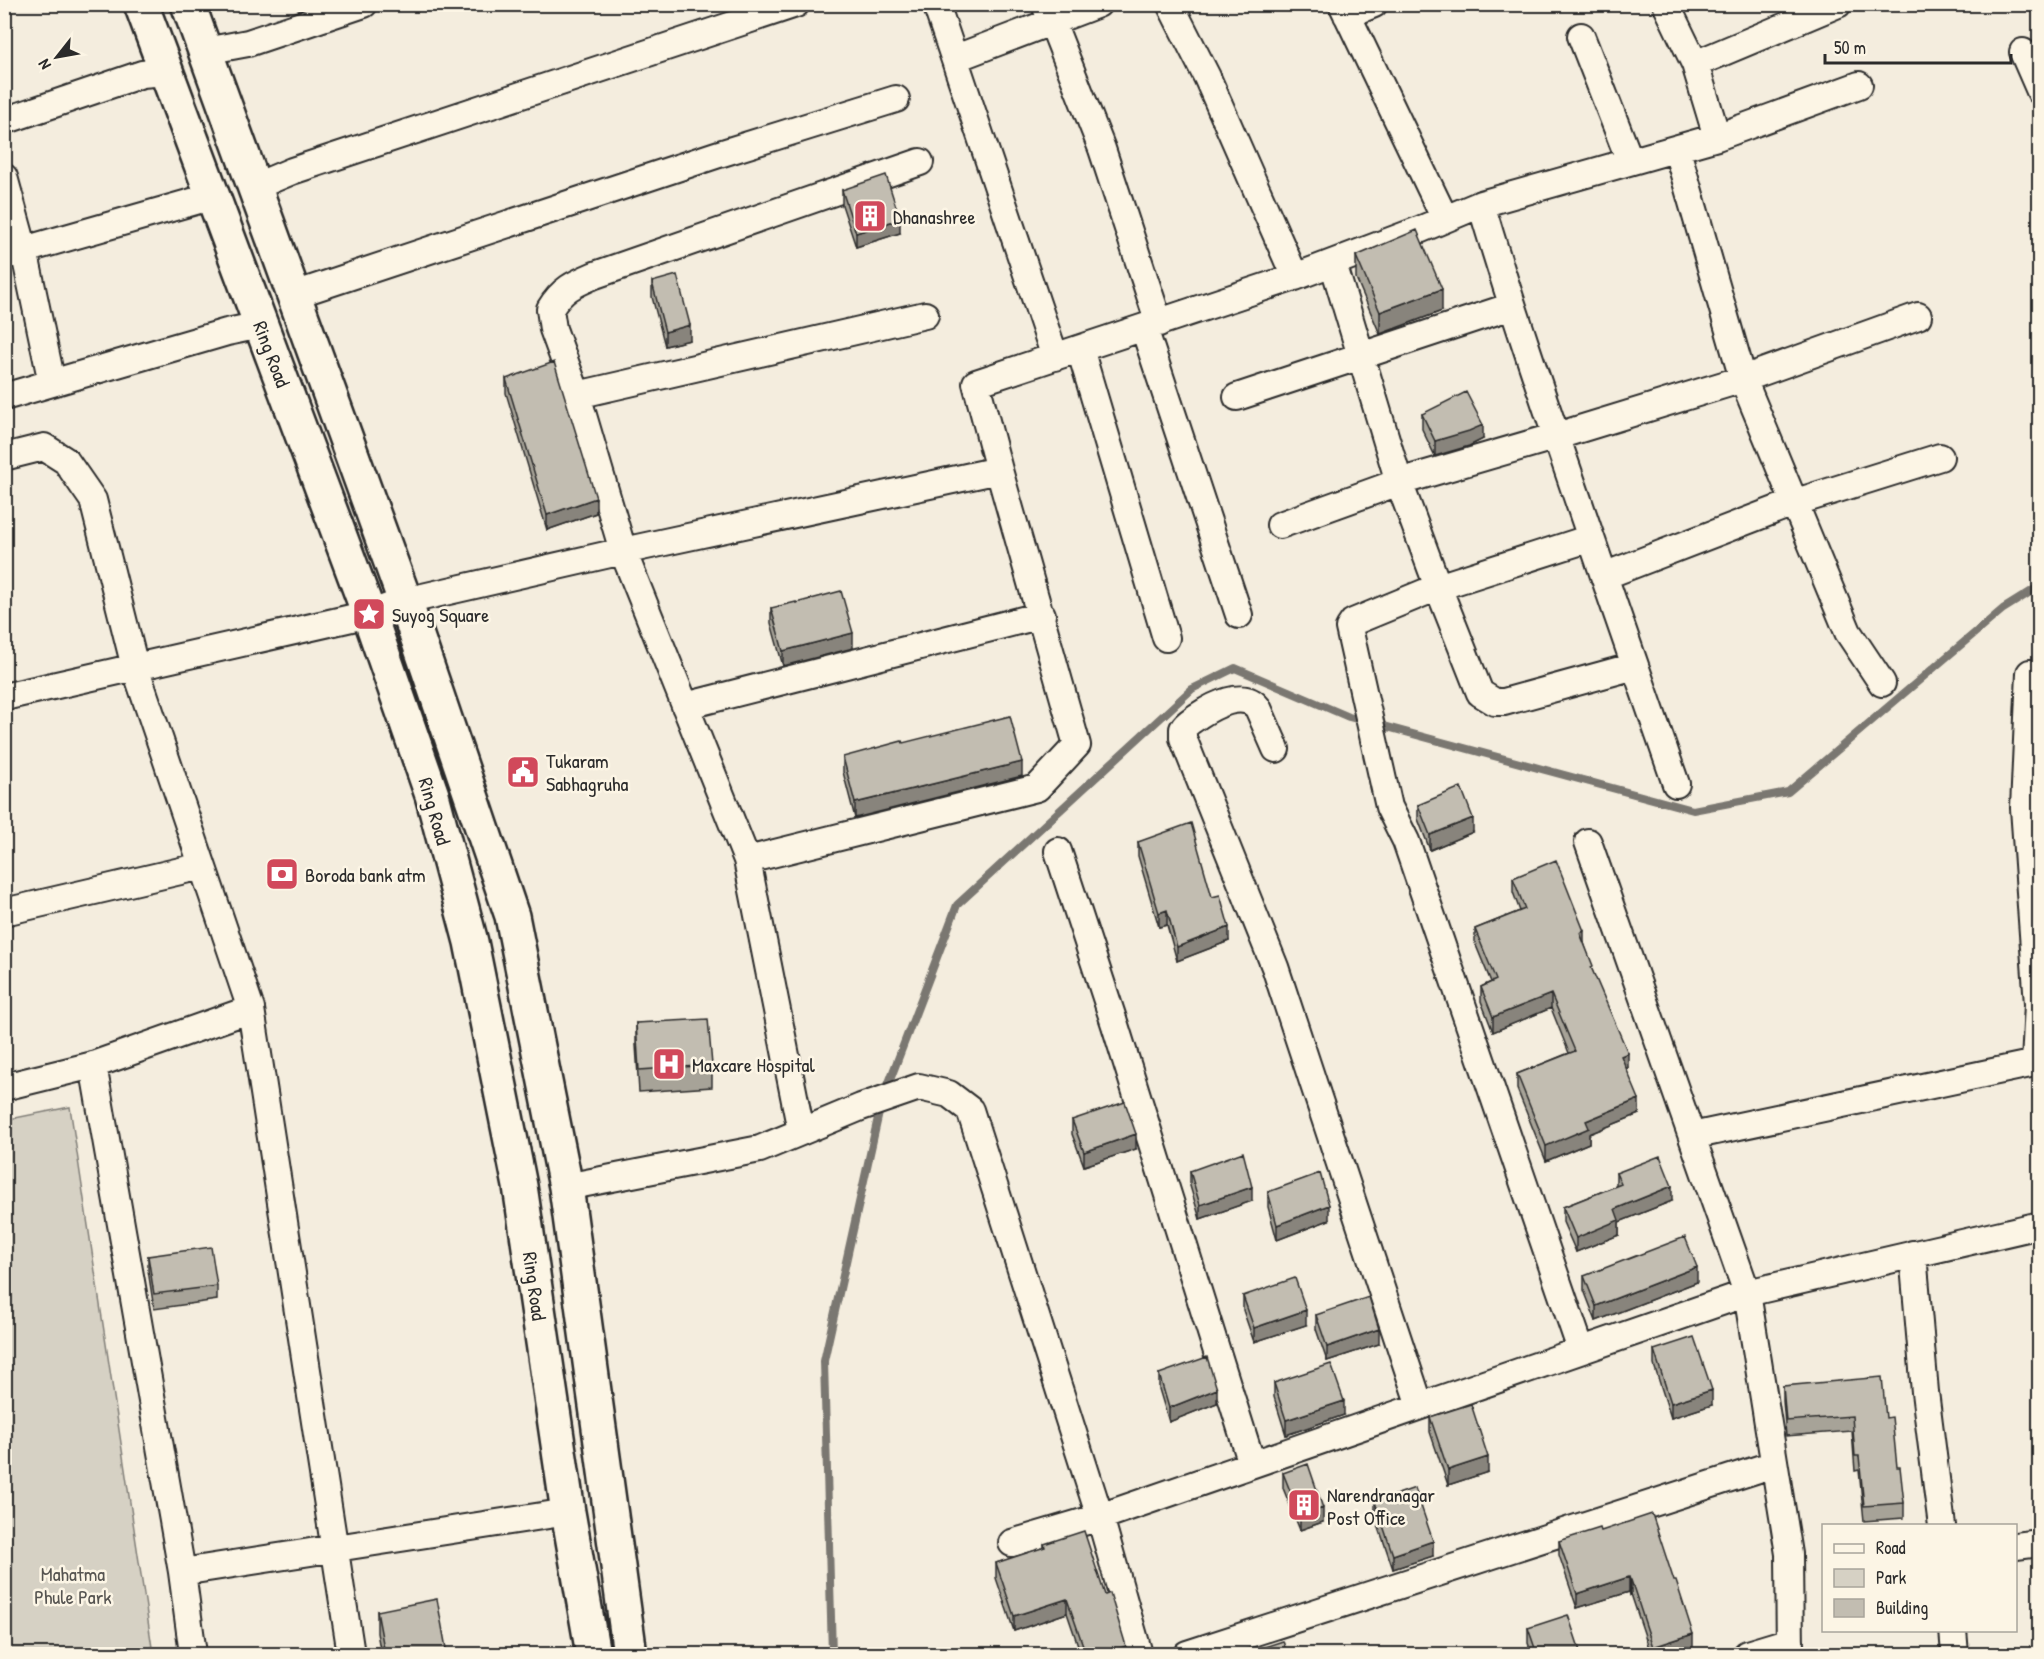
<svg xmlns="http://www.w3.org/2000/svg" width="2044" height="1659" viewBox="0 0 2044 1659" font-family="'Patrick Hand',sans-serif">
	<rect width="100%" height="100%" fill="#f4edde"/>
	<filter id="ink" filterUnits="userSpaceOnUse"><feTurbulence type="fractalNoise" baseFrequency=".0167" numOctaves="2"/><feDisplacementMap in="SourceGraphic" scale="12" xChannelSelector="R" yChannelSelector="G"/><feConvolveMatrix kernelMatrix="1 2 1 2 8 2 1 2 1" color-interpolation-filters="sRGB"/></filter>
	<g filter="url(#ink)">
		<!-- green -->
		<path fill="#d6d1c4" stroke="#807e78" stroke-width="1.5" d="M 70,1107 L 153,1654 L 5,1654 L 5,1120 Z"/>
		<g fill="none" stroke-linecap="round" stroke-linejoin="round">
			<!-- stream -->
			<path stroke="#7a7771" stroke-width="8" d="M 1376,724 L 1693,810 L 1788,792 L 2003,609 L 2040,586
				M 885,1093 L 957,905 L 1192,689 L 1235,668 L 1349,717 L 1364,721
				M 832,1654 L 824,1361 L 881,1104"/>
			<defs>
				<path id="minor" d="M 936,4 L 1055,357
					M 1045,4 L 1102,149 L 1159,323
					M 1170,4 L 1207,77 L 1295,277
					M 1342,4 L 1445,219
					M 1347,15 L 1374,4
					M 1581,36 L 1630,161
					M 205,51 L 248,43 L 364,4
					M 2023,52 L 2040,91
					M 956,58 L 1098,4
					M 1695,64 L 1838,4
					M 4,121 L 142,74 L 166,72
					M 1717,137 L 1859,85
					M 1677,150 L 1743,379 L 1848,632 L 1882,683
					M 4,177 L 24,250 L 213,196
					M 254,187 L 292,171 L 796,4
					M 1481,204 C 1518,329 1562,452 1604,576 L 1793,503 L 1940,457
					M 4,256 L 24,250 L 52,383 L 227,332 L 261,325
					M 1333,263 L 1399,482 L 1438,587 L 1591,538
					M 294,295 L 716,155 L 896,99
					M 1144,328 L 1239,615
					M 1080,349 L 1166,638
					M 577,395 L 553,329 L 550,309 C 562,289 574,284 595,275 L 920,162
					M 4,397 L 52,383
					M 1237,397 L 1512,306
					M 4,457 L 44,447 L 66,461 L 93,500 L 135,667 L 251,1009 L 351,1654
					M 1280,525 L 1399,482 L 1557,436 L 1743,379 L 1918,316
					M 1604,576 L 1676,784
					M 2030,673 L 2024,808 L 2038,1004 L 2035,1063
					M 4,697 L 369,614 L 405,601 L 623,551 L 999,470 L 976,383 L 1295,277 L 1419,230 L 1481,204 L 1717,137 L 1695,64 L 1666,4
					M 685,706 L 1042,615
					M 1276,749 L 1258,708 C 1244,689 1213,706 1198,716 C 1193,720 1186,723 1183,729 C 1183,730 1183,736 1183,738 L 1275,967 L 1420,1406
					M 1588,842 L 1747,1293 L 2040,1225
					M 1058,851 L 1115,1025 L 1252,1464
					M 747,860 L 1037,788 L 1077,745 L 999,470
					M 4,912 L 202,866
					M 93,1065 L 182,1572 L 193,1654
					M 4,1087 L 93,1065 L 251,1009
					M 801,1131 L 747,860 L 623,551 L 577,395 L 925,315
					M 1692,1136 L 2040,1062
					M 566,1187 L 760,1149 L 861,1107 L 919,1087 L 949,1094 L 970,1110 L 1100,1517 L 1012,1543
					M 1913,1254 L 1925,1392 L 1942,1526
					M 1581,1350 L 1406,841 L 1389,807 L 1349,628 L 1353,622 L 1438,587 L 1480,693 L 1495,702 L 1504,702 L 1635,666
					M 2016,1546 L 2040,1543
					M 182,1572 L 568,1512
					M 1953,1630 L 1955,1654
					M 1139,1654 L 1100,1517 L 1747,1293 L 1789,1554 L 1790,1654
					M 1187,1654 L 1774,1464
					M 1747,1654 L 1790,1641"/>
				<path id="trunk" d="M 141,4 L 369,614 L 432,795 L 471,942 L 520,1186 L 568,1512 L 593,1654
					M 188,4 L 405,601 L 512,916 L 566,1187 L 630,1654"/>
			</defs>
			<!-- minor casing -->
			<use href="#minor" stroke="#2b2b2b" stroke-width="30"/>
			<!-- trunk casing -->
			<use href="#trunk" stroke="#2b2b2b" stroke-width="38"/>
			<!-- minor -->
			<use href="#minor" stroke="#fcf5e5" stroke-width="26"/>
			<!-- trunk -->
			<use href="#trunk" stroke="#fcf5e5" stroke-width="33"/>
		</g>
		<!-- wall -->
		<path fill="#a7a398" stroke="#2b2b2b" stroke-width="1.5" d="M 842,190 L 900,233 L 856,247 L 842,205 Z
			M 1356,256 L 1442,311 L 1380,334 L 1356,278 Z
			M 652,282 L 690,340 L 665,346 L 652,297 Z
			M 506,379 L 596,513 L 547,530 L 506,393 Z
			M 1422,414 L 1483,439 L 1469,446 L 1435,456 L 1422,429 Z
			M 771,608 L 853,648 L 783,666 L 771,623 Z
			M 843,757 L 1022,776 L 855,818 L 843,772 Z
			M 1418,805 L 1473,832 L 1430,850 L 1418,819 Z
			M 1138,842 L 1212,897 L 1229,941 L 1177,961 L 1167,925 L 1159,927 L 1138,856 Z
			M 1513,878 L 1584,943 L 1593,973 L 1628,1068 L 1626,1068 L 1639,1114 L 1589,1134 L 1589,1143 L 1546,1161 L 1517,1089 L 1517,1074 L 1569,1053 L 1551,1008 L 1493,1032 L 1481,1001 L 1481,987 L 1491,982 L 1475,943 L 1475,929 L 1520,911 L 1513,892 Z
			M 636,1023 L 712,1065 L 712,1087 L 639,1092 L 636,1045 Z
			M 1072,1120 L 1136,1149 L 1084,1166 L 1072,1134 Z
			M 1190,1171 L 1252,1201 L 1200,1219 L 1190,1186 Z
			M 1616,1173 L 1672,1201 L 1619,1222 L 1619,1235 L 1576,1252 L 1563,1222 L 1563,1207 L 1616,1186 Z
			M 1268,1192 L 1329,1220 L 1277,1240 L 1268,1207 Z
			M 148,1256 L 217,1286 L 217,1300 L 154,1309 L 148,1270 Z
			M 1584,1276 L 1697,1282 L 1596,1321 L 1584,1290 Z
			M 1243,1296 L 1306,1325 L 1254,1342 L 1243,1310 Z
			M 1316,1315 L 1379,1344 L 1327,1361 L 1316,1329 Z
			M 1654,1350 L 1712,1405 L 1671,1418 L 1654,1365 Z
			M 1159,1374 L 1217,1403 L 1169,1422 L 1159,1389 Z
			M 1274,1383 L 1344,1415 L 1286,1435 L 1274,1397 Z
			M 1783,1386 L 1886,1418 L 1904,1503 L 1904,1518 L 1864,1521 L 1859,1470 L 1855,1471 L 1852,1431 L 1786,1436 L 1783,1401 Z
			M 1430,1417 L 1488,1472 L 1448,1485 L 1430,1432 Z
			M 1283,1473 L 1323,1522 L 1300,1530 L 1283,1488 Z
			M 1375,1502 L 1433,1556 L 1393,1569 L 1375,1516 Z
			M 1601,1531 L 1693,1648 L 1674,1654 L 1651,1654 L 1631,1594 L 1630,1595 L 1629,1592 L 1577,1608 L 1559,1555 L 1559,1541 Z
			M 1044,1544 L 1105,1595 L 1126,1654 L 1081,1654 L 1067,1613 L 1014,1631 L 996,1578 L 996,1563 L 1044,1548 Z
			M 377,1611 L 447,1654 L 381,1654 L 377,1633 Z
			M 1528,1628 L 1581,1654 L 1532,1654 L 1528,1643 Z"/>
		<!-- shaded-wall -->
		<path fill="#88847c" stroke="#2b2b2b" stroke-width="1.5" d="M 900,219 L 900,233 L 856,247 L 856,233 Z
			M 1442,289 L 1442,311 L 1380,334 L 1380,312 Z
			M 690,325 L 690,340 L 665,346 L 665,332 Z
			M 1483,425 L 1483,439 L 1469,446 L 1435,456 L 1435,441 Z
			M 596,498 L 596,513 L 547,530 L 547,515 Z
			M 853,633 L 853,648 L 783,666 L 783,651 Z
			M 1022,762 L 1022,776 L 855,818 L 855,803 Z
			M 1473,818 L 1473,832 L 1430,850 L 1430,835 Z
			M 1167,910 L 1167,925 L 1159,927 L 1159,913 Z
			M 1229,927 L 1229,941 L 1177,961 L 1177,947 Z
			M 1584,931 L 1584,946 L 1580,933 Z
			M 1551,994 L 1551,1008 L 1493,1032 L 1493,1017 Z
			M 1628,1053 L 1628,1068 L 1621,1070 L 1621,1056 Z
			M 1639,1099 L 1639,1114 L 1589,1134 L 1589,1143 L 1546,1161 L 1546,1146 L 1586,1121 Z
			M 1136,1134 L 1136,1149 L 1084,1166 L 1084,1152 Z
			M 1672,1186 L 1672,1201 L 1619,1222 L 1619,1235 L 1576,1252 L 1576,1238 L 1615,1209 Z
			M 1252,1187 L 1252,1201 L 1200,1219 L 1200,1205 Z
			M 1329,1205 L 1329,1220 L 1277,1240 L 1277,1225 Z
			M 1697,1267 L 1697,1282 L 1596,1321 L 1596,1306 Z
			M 1306,1310 L 1306,1325 L 1254,1342 L 1254,1328 Z
			M 1379,1329 L 1379,1344 L 1327,1361 L 1327,1347 Z
			M 1217,1389 L 1217,1403 L 1169,1422 L 1169,1408 Z
			M 1712,1390 L 1712,1405 L 1671,1418 L 1671,1403 Z
			M 1344,1401 L 1344,1415 L 1286,1435 L 1286,1420 Z
			M 1488,1457 L 1488,1472 L 1448,1485 L 1448,1470 Z
			M 1323,1508 L 1323,1522 L 1300,1530 L 1300,1516 Z
			M 1433,1541 L 1433,1556 L 1393,1569 L 1393,1555 Z
			M 1629,1577 L 1629,1592 L 1577,1608 L 1577,1594 Z
			M 1630,1580 L 1631,1580 L 1631,1594 L 1630,1595 Z
			M 1067,1599 L 1067,1613 L 1014,1631 L 1014,1616 Z
			M 1693,1634 L 1693,1648 L 1674,1654 L 1653,1654 L 1653,1647 Z
			M 1126,1646 L 1126,1654 L 1102,1654 Z"/>
		<!-- building -->
		<path fill="#c2bdb1" stroke="#2b2b2b" stroke-width="1.5" d="M 886,175 L 900,219 L 856,233 L 842,190 Z
			M 1417,230 L 1442,289 L 1380,312 L 1356,256 Z
			M 677,275 L 690,325 L 665,332 L 652,282 Z
			M 554,362 L 596,498 L 547,515 L 506,379 Z
			M 1466,392 L 1483,425 L 1469,431 L 1435,441 L 1422,414 Z
			M 841,591 L 853,633 L 783,651 L 771,608 L 796,602 L 796,603 Z
			M 1010,716 L 1022,762 L 855,803 L 843,757 L 902,741 L 903,743 Z
			M 1461,787 L 1473,818 L 1430,835 L 1418,805 Z
			M 1191,823 L 1212,897 L 1220,895 L 1229,927 L 1177,947 L 1167,910 L 1159,913 L 1138,842 Z
			M 1556,860 L 1584,931 L 1580,933 L 1593,966 L 1591,967 L 1628,1053 L 1621,1056 L 1639,1099 L 1586,1121 L 1589,1128 L 1546,1146 L 1517,1074 L 1575,1051 L 1551,994 L 1493,1017 L 1481,987 L 1496,980 L 1475,929 L 1525,909 L 1513,878 Z
			M 708,1019 L 712,1065 L 639,1070 L 636,1023 Z
			M 1125,1102 L 1136,1134 L 1084,1152 L 1072,1120 Z
			M 1243,1152 L 1252,1187 L 1200,1205 L 1190,1171 Z
			M 1660,1156 L 1672,1186 L 1615,1209 L 1619,1220 L 1576,1238 L 1563,1207 L 1621,1184 L 1616,1173 Z
			M 1320,1173 L 1329,1205 L 1277,1225 L 1268,1192 Z
			M 1685,1237 L 1697,1267 L 1596,1306 L 1584,1276 Z
			M 211,1247 L 217,1286 L 154,1294 L 148,1256 Z
			M 1295,1278 L 1306,1310 L 1254,1328 L 1243,1296 Z
			M 1369,1297 L 1379,1329 L 1327,1347 L 1316,1315 Z
			M 1694,1337 L 1712,1390 L 1671,1403 L 1654,1350 Z
			M 1207,1357 L 1217,1389 L 1169,1408 L 1159,1374 Z
			M 1331,1364 L 1344,1401 L 1286,1420 L 1274,1383 Z
			M 1882,1377 L 1886,1418 L 1892,1417 L 1897,1467 L 1900,1467 L 1904,1503 L 1864,1506 L 1859,1456 L 1855,1456 L 1852,1416 L 1786,1421 L 1783,1386 Z
			M 1471,1404 L 1488,1457 L 1448,1470 L 1430,1417 Z
			M 1308,1464 L 1323,1508 L 1300,1516 L 1283,1473 Z
			M 1415,1488 L 1433,1541 L 1393,1555 L 1375,1502 Z
			M 1652,1514 L 1674,1581 L 1676,1581 L 1693,1634 L 1653,1647 L 1631,1580 L 1630,1580 L 1629,1577 L 1577,1594 L 1559,1541 L 1600,1528 L 1601,1531 Z
			M 1084,1531 L 1105,1595 L 1110,1593 L 1126,1646 L 1102,1654 L 1086,1654 L 1067,1599 L 1014,1616 L 996,1563 L 1045,1547 L 1044,1544 Z
			M 437,1599 L 447,1654 L 385,1654 L 377,1611 Z
			M 1568,1615 L 1581,1654 L 1537,1654 L 1528,1628 Z
			M 1283,1641 L 1287,1654 L 1243,1654 Z"/>
	</g>
	<!-- icons -->
	<defs>
		<symbol id="building-square" viewBox="-11 -11 22 22"><rect x="-9" y="-9" width="18" height="18" rx="4" fill="#d1495b" stroke="#fcf5e5"/><path d="M-4-6H4V6H1V3H-1V6H-4ZM-2.5-4.3h1.7v1.8h-1.7ZM.8-4.3h1.7v1.8H.8ZM-2.5-1h1.7V.8h-1.7ZM.8-1h1.7V.8H.8Z" fill="#fff"/></symbol>
		<symbol id="sight-square" viewBox="-11 -11 22 22"><rect x="-9" y="-9" width="18" height="18" rx="4" fill="#d1495b" stroke="#fcf5e5"/><path d="M0-6L1.8-2.2L6-1.7L2.9 1.2L3.7 5.4L0 3.3L-3.7 5.4L-2.9 1.2L-6-1.7L-1.8-2.2Z" fill="#fff"/></symbol>
		<symbol id="civic-square" viewBox="-11 -11 22 22"><rect x="-9" y="-9" width="18" height="18" rx="4" fill="#d1495b" stroke="#fcf5e5"/><path d="M-.6-6.5H3V-4.5H.6V-3L4-1V1h2V6H-6V1h2V-1L-.6-3ZM-1.2 2.5V6h2.4V2.5Z" fill="#fff"/></symbol>
		<symbol id="bank-square" viewBox="-11 -11 22 22"><rect x="-9" y="-9" width="18" height="18" rx="4" fill="#d1495b" stroke="#fcf5e5"/><path d="M-6-4H6V4H-6ZM0-2.3a2.3 2.3 0 1 0 0 4.6a2.3 2.3 0 1 0 0-4.6Z" fill="#fff"/></symbol>
		<symbol id="hospital-square" viewBox="-11 -11 22 22"><rect x="-9" y="-9" width="18" height="18" rx="4" fill="#d1495b" stroke="#fcf5e5"/><path d="M-5-5h3v3.5h4V-5h3V5h-3V1.5h-4V5h-3Z" fill="#fff"/></symbol>
	</defs>
	<g fill-rule="evenodd">
		<use href="#building-square" x="851" y="197" width="38" height="38"/>
		<use href="#sight-square" x="350" y="595" width="38" height="38"/>
		<use href="#civic-square" x="504" y="753" width="38" height="38"/>
		<use href="#bank-square" x="263" y="855" width="38" height="38"/>
		<use href="#hospital-square" x="650" y="1045" width="38" height="38"/>
		<use href="#building-square" x="1285" y="1486" width="38" height="38"/>
	</g>
	<g text-anchor="middle" dominant-baseline="central" stroke-width="5" stroke-linejoin="round" paint-order="stroke">
		<!-- poi labels -->
		<g font-size="20" fill="#2b2b2b" stroke="#fcf5e5" text-anchor="start">
			<text x="893" y="216">Dhanashree</text>
			<text x="392" y="614">Suyog Square</text>
			<text x="546" y="760">Tukaram<tspan x="546" dy="23">Sabhagruha</tspan></text>
			<text x="305" y="874">Boroda bank atm</text>
			<text x="692" y="1064">Maxcare Hospital</text>
			<text x="1327" y="1494">Narendranagar<tspan x="1327" dy="23">Post Office</tspan></text>
		</g>
		<!-- street labels -->
		<g font-size="20" fill="#2b2b2b" stroke="#fcf5e5">
			<text transform="translate(272 354) rotate(69)">Ring Road</text>
			<text transform="translate(435 811) rotate(74)">Ring Road</text>
			<text transform="translate(535 1286) rotate(82)">Ring Road</text>
		</g>
		<!-- park labels -->
		<g font-size="20" fill="#565451" stroke="#fcf5e5">
			<text x="73" y="1573">Mahatma<tspan x="73" dy="23">Phule Park</tspan></text>
		</g>
	</g>
	<!-- margin -->
	<rect width="2044" height="1659" fill="none" stroke="#fcf5e5" stroke-width="24"/>
	<rect x="12" y="12" width="2020" height="1635" fill="none" stroke="#2b2b2b" stroke-width="2" filter="url(#ink)"/>
	<!-- legend -->
	<rect x="1822" y="1524" width="195" height="108" fill="#fcf5e5" stroke="#a8a49b" stroke-width="1.5"/>
	<rect x="1834" y="1544" width="30" height="9" fill="#fcf5e5" stroke="#a8a49b" stroke-width="1.5"/>
	<text x="1876" y="1554" font-size="18" fill="#2b2b2b">Road</text>
	<rect x="1834" y="1569" width="30" height="18" fill="#d6d1c4" stroke="#a8a49b" stroke-width="1.5"/>
	<text x="1876" y="1584" font-size="18" fill="#2b2b2b">Park</text>
	<rect x="1834" y="1599" width="30" height="18" fill="#c2bdb1" stroke="#a8a49b" stroke-width="1.5"/>
	<text x="1876" y="1614" font-size="18" fill="#2b2b2b">Building</text>
	<!-- north arrow -->
	<g transform="translate(57 57) rotate(239)" stroke="#fcf5e5" stroke-width="4.5" paint-order="stroke">
	<path d="M0-4.5L10 22L0 15L-10 22Z" fill="#2b2b2b"/>
	<text y="-9" font-size="16" font-weight="bold" text-anchor="middle" fill="#2b2b2b">N</text>
	</g>
	<!-- scale -->
	<path d="M1825 54v9h186v-9" fill="none" stroke="#2b2b2b" stroke-width="3"/>
	<text x="1834" y="54" font-size="18" fill="#2b2b2b" stroke="#fcf5e5" stroke-width="4.5" paint-order="stroke">50 m</text>
</svg>
